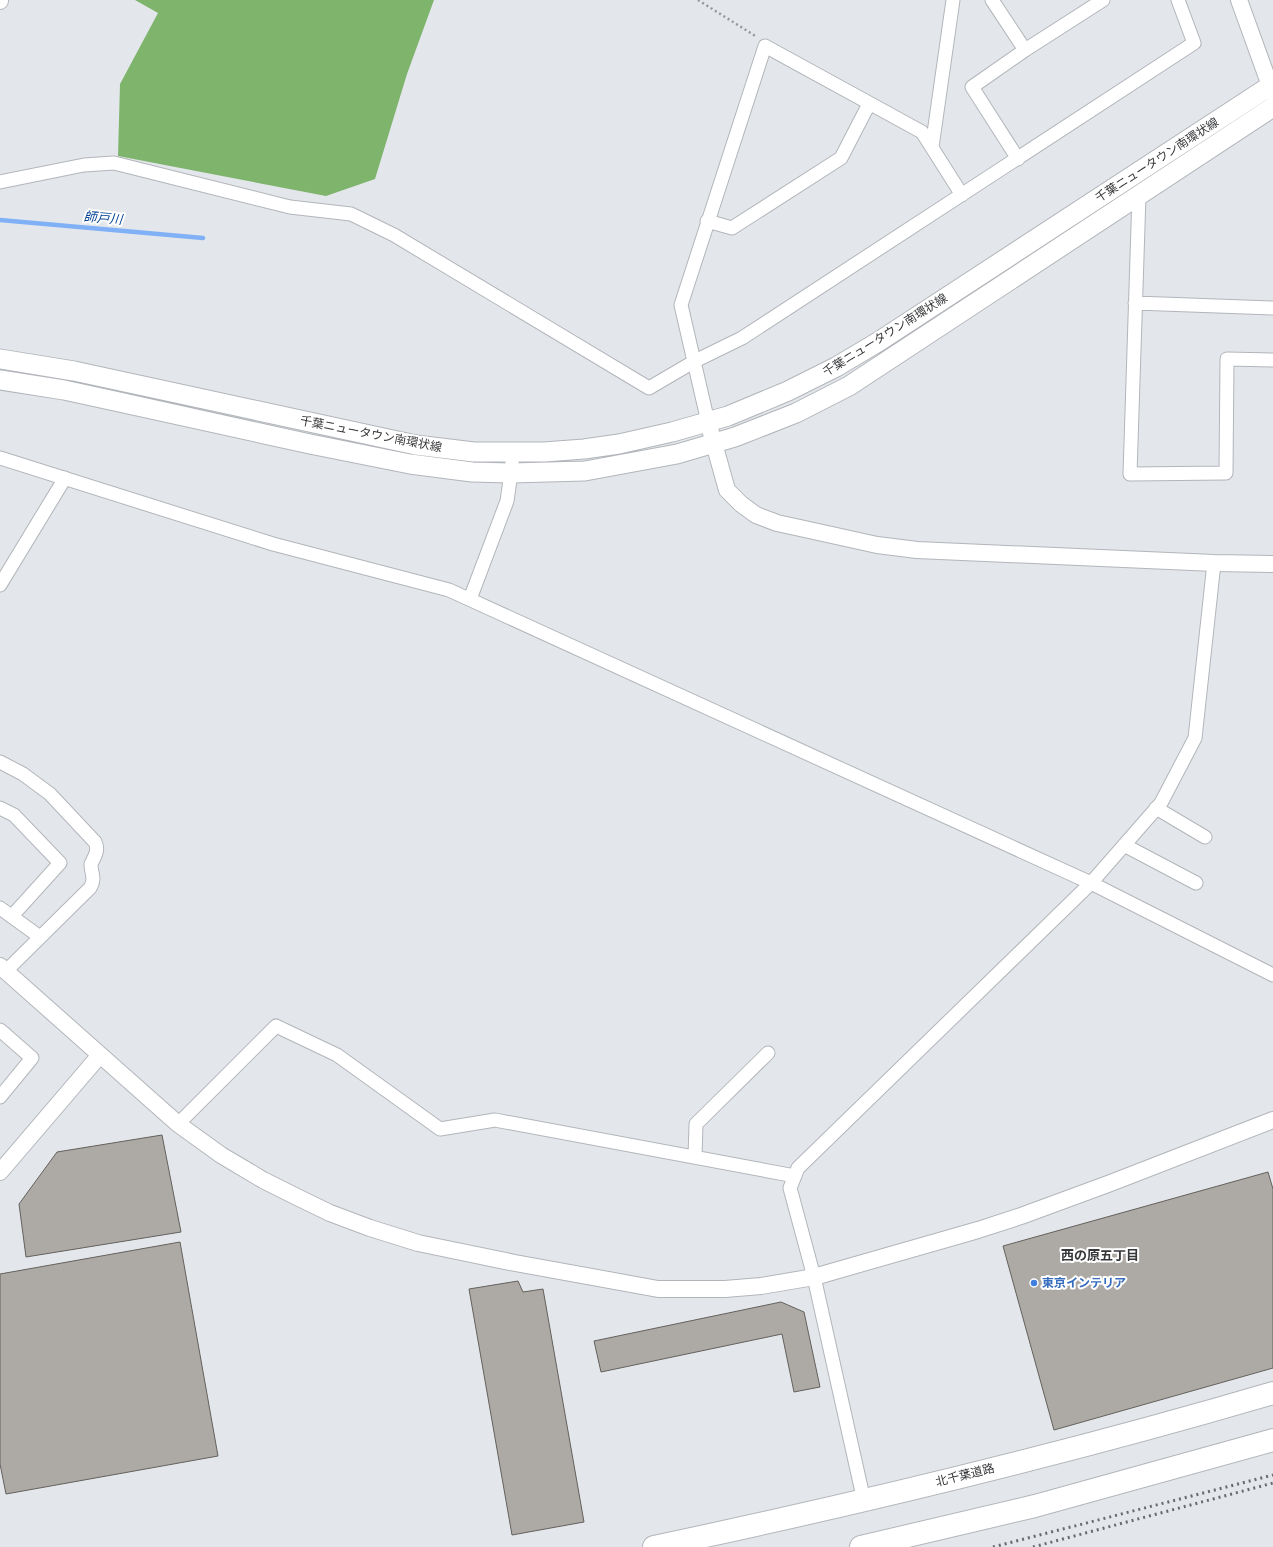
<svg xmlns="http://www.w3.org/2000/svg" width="1273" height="1547" viewBox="0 0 1273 1547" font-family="'Work Sans','Noto Sans JP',sans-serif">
	<rect width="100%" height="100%" fill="#e3e7eb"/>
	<!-- forest -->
	<path fill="#7fb46d" d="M 135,0 L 434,0 L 407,74 L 375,179 L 326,196 L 118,156 L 120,84 L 158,13 Z"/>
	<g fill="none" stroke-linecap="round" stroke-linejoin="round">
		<!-- stream -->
		<path stroke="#80b0f6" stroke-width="4.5" d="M 0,220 L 203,238"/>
	</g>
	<!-- building -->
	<path fill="#ada9a5" stroke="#64615d" d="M 162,1135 L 181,1232 L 26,1257 L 19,1204 L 57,1152 Z
		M 1268,1172 L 1273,1189 L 1273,1368 L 1054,1430 L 1003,1246 Z
		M 180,1242 L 218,1456 L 6,1494 L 0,1464 L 0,1274 Z
		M 518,1281 L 523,1292 L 543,1289 L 584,1522 L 512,1535 L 469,1289 Z
		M 781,1302 L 804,1312 L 820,1387 L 794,1392 L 782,1334 L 601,1372 L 594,1341 Z"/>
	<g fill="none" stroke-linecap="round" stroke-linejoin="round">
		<defs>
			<path id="minor" d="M 992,0 L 1025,50
				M 932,147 L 953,0
				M 1018,159 L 972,87 L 1025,50 L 1103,0
				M 0,182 L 84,165 L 114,163 L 290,207 L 351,214 L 394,235 L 649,388 L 695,361 L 742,338 L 1194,43 L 1178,0
				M 1139,195 L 1130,474 L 1226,473 L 1227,359 L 1273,360
				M 707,221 L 732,228 L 841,158 L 869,104
				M 1135,303 L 1273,308
				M 708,422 L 681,305 L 765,46 L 922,132 L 962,195
				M 0,458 L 273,544 L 449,590 L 1091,883 L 1273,975
				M 0,585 L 65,478
				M 470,599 L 507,501 L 511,473 L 513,452
				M 0,762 L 23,774 L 50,794 L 95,842 C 99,850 95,856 91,864 C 91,874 96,878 90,888 L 6,971
				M 0,808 L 14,815 L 60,863 L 12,916
				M 1156,808 L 1205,837
				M 1124,845 L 1196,883
				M 0,908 L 40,937
				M 0,1030 L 32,1058 L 0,1097
				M 178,1124 L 276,1026 L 337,1055 L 440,1129 L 495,1120 L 795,1176
				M 695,1157 L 696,1124 L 768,1053
				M 864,1501 L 814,1277 L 790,1188 L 798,1168 L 1091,883 L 1161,803 L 1195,738 L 1214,563"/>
			<path id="tertiary" d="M 1239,0 L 1273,94
				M 0,1 L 0,0
				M 708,422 L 727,490 L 741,504 L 756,515 L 777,523 L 800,528 L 877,545 L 917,550 L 1214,563 L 1273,564
				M 0,966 L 178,1124 L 221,1155 L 263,1180 L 297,1197 L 330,1213 L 370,1228 L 418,1243 L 515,1263 L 658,1289 L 725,1289 L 761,1286 L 814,1277 L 978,1230 L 1021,1216 L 1108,1184 L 1273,1120
				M 0,1172 L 100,1055"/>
			<path id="secondary" d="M 0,359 L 74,371 L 416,445 L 474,452 L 544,452 L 584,449 L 619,444 L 672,432 L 728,416 L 788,391 L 836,367 L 878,342 L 1273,84
				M 0,380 L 64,390 L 110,400 L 310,444 L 410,464 L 472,472 L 511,473 L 585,471 L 677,454 L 735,437 L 796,413 L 849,386 L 1273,107"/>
			<path id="trunk" d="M 654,1547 C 862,1503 1069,1453 1273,1393
				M 861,1547 L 1035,1506 L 1273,1440"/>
		</defs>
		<!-- minor casing -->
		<use href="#minor" stroke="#b2b5ba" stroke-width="15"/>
		<!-- tertiary casing -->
		<use href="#tertiary" stroke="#b2b5ba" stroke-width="18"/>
		<!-- secondary casing -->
		<use href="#secondary" stroke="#b2b5ba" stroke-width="21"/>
		<!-- trunk casing -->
		<use href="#trunk" stroke="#b2b5ba" stroke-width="24"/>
		<!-- path -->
		<path stroke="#94979a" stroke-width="2.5" stroke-dasharray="2 3" stroke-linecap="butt" d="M 698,0 L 757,37"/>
		<!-- minor -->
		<use href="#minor" stroke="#fff" stroke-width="13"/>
		<!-- tertiary -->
		<use href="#tertiary" stroke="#fff" stroke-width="16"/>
		<!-- secondary -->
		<use href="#secondary" stroke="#fff" stroke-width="19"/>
		<!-- trunk -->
		<use href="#trunk" stroke="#fff" stroke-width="22"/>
		<!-- rail -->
		<path stroke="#686a6d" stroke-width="3" stroke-dasharray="2 4" stroke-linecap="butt" d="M 993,1547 L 1273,1475
			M 1033,1547 L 1273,1483"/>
	</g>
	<!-- markers -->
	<circle fill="#3f7fe0" stroke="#fff" stroke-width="1.5" cx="1034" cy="1283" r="4"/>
	<g text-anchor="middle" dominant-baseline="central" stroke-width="4" stroke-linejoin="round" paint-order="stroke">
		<!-- street labels -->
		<g font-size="12" fill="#363739" stroke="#fff">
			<text transform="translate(1157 160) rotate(-33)">千葉ニュータウン南環状線</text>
			<text transform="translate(885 335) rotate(-32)">千葉ニュータウン南環状線</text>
			<text transform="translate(371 434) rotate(11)">千葉ニュータウン南環状線</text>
			<text transform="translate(965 1475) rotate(-14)">北千葉道路</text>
		</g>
		<!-- shop labels -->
		<g font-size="12" font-weight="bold" fill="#366cbe" stroke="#fff" text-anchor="start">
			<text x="1042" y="1283">東京インテリア</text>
		</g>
		<!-- water labels -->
		<g font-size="13" font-style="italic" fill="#064595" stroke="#fff">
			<text transform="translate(103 218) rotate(5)">師戸川</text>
		</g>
		<!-- neighbourhood labels -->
		<g font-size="13" font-weight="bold" fill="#363739" stroke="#fff">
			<text x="1100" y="1255">西の原五丁目</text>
		</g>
	</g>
</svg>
